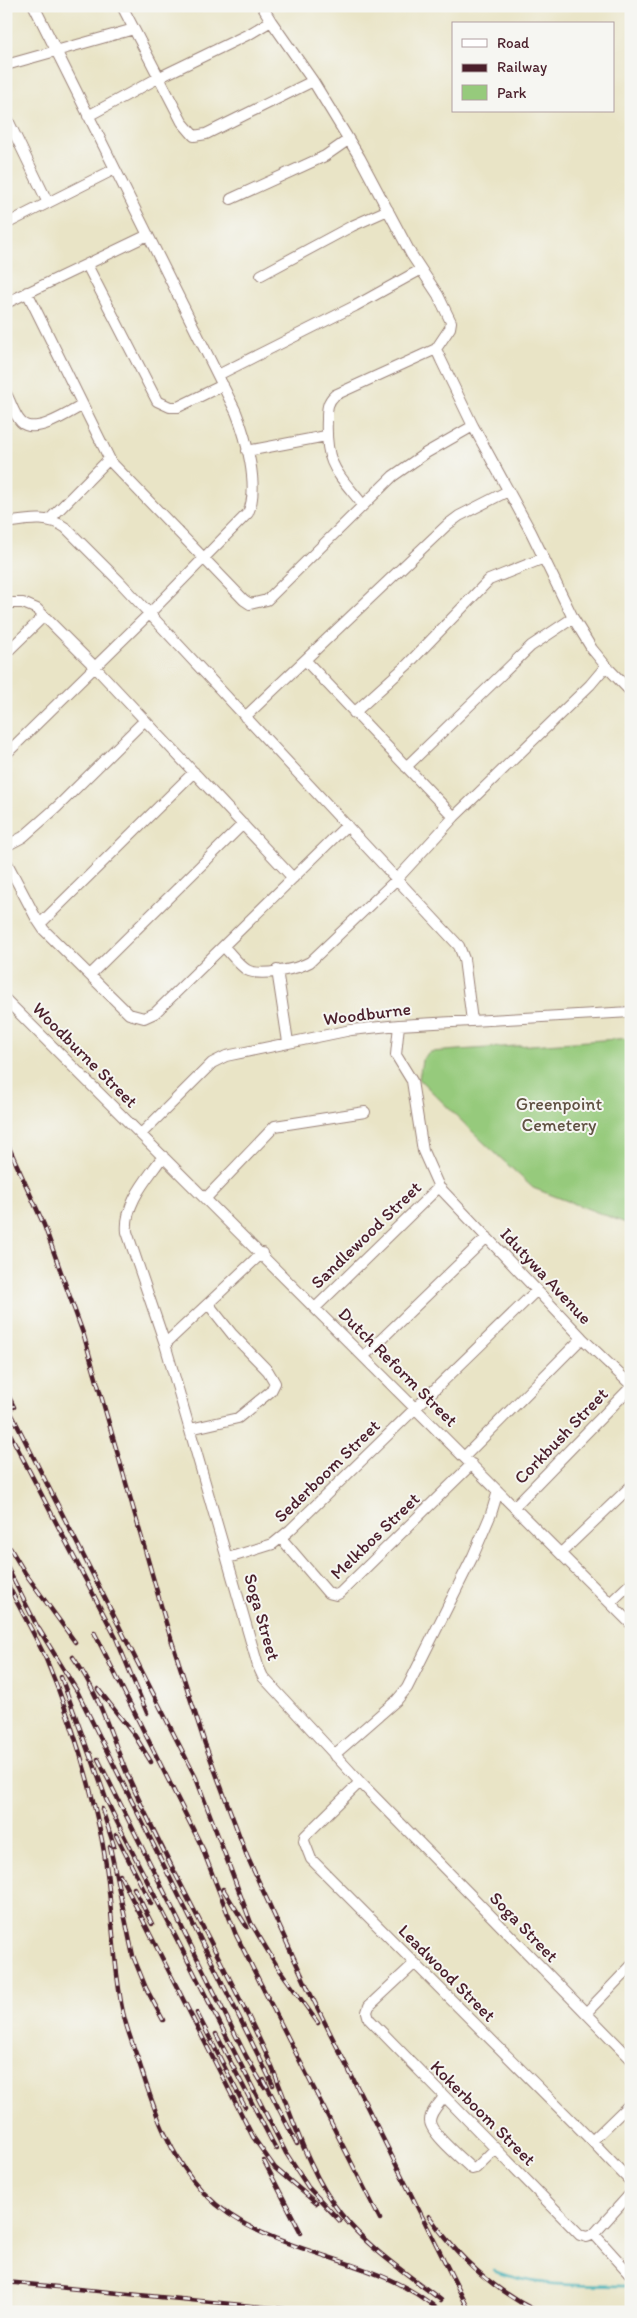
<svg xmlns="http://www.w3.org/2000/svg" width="637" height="2318" viewBox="0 0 637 2318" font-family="Itim,sans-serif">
	<rect width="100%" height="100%" fill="#f6f6f2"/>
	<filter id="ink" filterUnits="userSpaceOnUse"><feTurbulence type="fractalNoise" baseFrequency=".02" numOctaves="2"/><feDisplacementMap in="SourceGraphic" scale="10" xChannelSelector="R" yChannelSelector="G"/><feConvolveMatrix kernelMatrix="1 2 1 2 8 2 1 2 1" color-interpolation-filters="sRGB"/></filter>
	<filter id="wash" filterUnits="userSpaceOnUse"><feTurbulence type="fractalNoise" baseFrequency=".0096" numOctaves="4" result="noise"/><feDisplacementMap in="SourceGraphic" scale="20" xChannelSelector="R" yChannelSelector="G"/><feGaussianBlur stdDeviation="1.12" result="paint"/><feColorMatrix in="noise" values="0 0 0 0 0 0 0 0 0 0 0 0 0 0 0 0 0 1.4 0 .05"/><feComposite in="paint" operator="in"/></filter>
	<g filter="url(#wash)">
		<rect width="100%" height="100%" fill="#e9e4c6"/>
		<!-- green -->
		<path fill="#96ca7c" stroke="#707454" d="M 631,1038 L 631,1225 L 533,1188 L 480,1139 L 419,1079 L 422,1060 L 430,1052 Z"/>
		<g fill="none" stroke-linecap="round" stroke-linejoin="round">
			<!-- stream -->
			<path stroke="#3fb0b8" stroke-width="2.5" d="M 494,2271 C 536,2288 585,2285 631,2286"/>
		</g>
	</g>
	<g filter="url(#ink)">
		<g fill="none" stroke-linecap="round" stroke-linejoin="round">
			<defs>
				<path id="minor" d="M 122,6 L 182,122 L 194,136 L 206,134 L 313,81
					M 6,65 L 134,29
					M 6,116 L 48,203
					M 88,116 L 158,78 L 251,33 L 271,21 L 262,6
					M 231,199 L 325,156 L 348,140
					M 6,224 L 115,169
					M 87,265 L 157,401 L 170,407 L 178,407 L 223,385
					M 261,275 L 352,226 L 388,210
					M 27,292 L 111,462 L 244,600 L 250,604 L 267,600 L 393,476 L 426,453 L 473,426
					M 6,303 L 148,235
					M 218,375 L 355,306 L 420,270
					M 6,394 C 11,402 14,415 21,422 C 35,436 70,412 83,405
					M 247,451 L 326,436
					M 363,505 C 336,471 325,465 327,419 C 327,409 327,402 335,395 L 436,349
					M 49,520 L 109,459
					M 6,523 C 27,520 48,515 66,528 L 119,581 L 459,946 L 464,959 L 472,1021
					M 6,603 L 23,603 L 37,609 L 95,667 L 293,878
					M 6,653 L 44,616
					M 306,661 L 454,817
					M 606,666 L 631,692
					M 354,713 L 407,665 L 489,580 L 544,558
					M 245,717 L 447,525 L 459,516 L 508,491
					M 6,754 L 149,614 L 248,513 C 260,488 246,437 236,412 L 34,6
					M 406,767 L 531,646 L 573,618
					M 6,846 L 23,837 L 56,808 L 145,720
					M 6,861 L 36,918 L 44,930 L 129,1014 L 144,1018 L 155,1013 L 347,825
					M 40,924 L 194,772
					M 224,947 C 231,954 239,965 247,970 C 260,977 298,969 310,962 L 397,879 L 454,817 L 590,685 L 606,666 L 592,649 L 573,618 L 531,532 L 473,426 L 441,360 L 436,349 L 450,328 L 451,322 L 438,295 L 411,254 L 360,158 L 313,81 L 271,21
					M 277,970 L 288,1042
					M 90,975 L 243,824
					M 6,1000 L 631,1624
					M 399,1025 L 396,1055 L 412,1081 L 423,1151 L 439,1187 L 582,1338 L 631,1385
					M 141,1134 L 212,1063 L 226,1056 L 351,1030 L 399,1025 L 631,1012
					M 163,1156 C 148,1178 124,1203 127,1232 L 165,1344 L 258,1666 L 263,1677 L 360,1782 L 631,2059
					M 206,1198 L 275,1126 L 365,1112
					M 316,1307 L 439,1187
					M 165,1344 L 262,1253
					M 364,1356 L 487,1237
					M 190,1429 L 238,1418 L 271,1391 L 275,1383 L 268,1371 L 232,1334 L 209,1305
					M 464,1457 L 582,1338
					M 514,1507 L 631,1387
					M 281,1538 L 328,1593 L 336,1595 L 340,1593 L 472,1464
					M 561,1553 L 631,1486
					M 228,1558 L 273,1544 L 290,1530 L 537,1290
					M 610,1603 L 631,1583
					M 334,1755 L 397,1700 L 407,1688 L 473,1556 L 491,1514 L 498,1491
					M 360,1782 L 305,1836 L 304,1841 L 311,1859 L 592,2141 L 631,2182
					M 415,1963 L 369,2006 L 367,2012 L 369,2019 L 580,2235 L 587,2237 L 594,2234 L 631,2193
					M 586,2013 L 631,1966
					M 444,2097 C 439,2104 430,2112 430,2121 C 430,2133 463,2160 472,2169 L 476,2168 L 495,2149
					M 592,2141 L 631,2103
					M 594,2234 L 630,2274"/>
			</defs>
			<!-- minor casing -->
			<use href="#minor" stroke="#9a8278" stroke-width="12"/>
			<!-- minor -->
			<use href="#minor" stroke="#fff" stroke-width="10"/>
			<defs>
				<path id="rail" d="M 6,1141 L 44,1225 L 84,1336 L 166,1623 L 205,1744 L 247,1856 L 309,1991 L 470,2312
					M 6,1391 L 14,1407
					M 6,1403 L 196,1778 L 251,1923 L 277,1966 L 318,2023
					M 6,1426 L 116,1638 L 147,1713
					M 10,1548 L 25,1573 L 75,1642
					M 6,1565 L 41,1634
					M 6,1581 C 19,1607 34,1633 46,1659 C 68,1711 88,1775 100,1831 C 112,1885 111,1941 120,1996 C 123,2019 131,2040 139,2062 C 154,2110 169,2156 204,2193 C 269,2260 370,2250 441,2312
					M 39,1629 L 77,1691 L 273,2085
					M 94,1632 L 204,1851
					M 73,1657 C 100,1695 110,1734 128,1776 C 169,1868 220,1955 263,2047 C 289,2101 303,2166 341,2214 C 369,2249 406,2273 441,2300
					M 61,1677 L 91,1759
					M 98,1689 L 135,1736 L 151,1762
					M 90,1753 L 106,1799 L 117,1822 L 286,2153 L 308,2187 L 340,2221
					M 98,1759 L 246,2056 L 264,2087
					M 102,1809 L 114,1846
					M 116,1835 L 151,1904
					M 201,1845 L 236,1935 L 380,2219
					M 110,1847 L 133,1956 L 146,1988 L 163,2020
					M 120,1875 L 253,2137 L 275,2168 L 316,2203
					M 134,1888 L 152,1924
					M 223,1889 L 247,1927
					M 197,2013 L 245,2107
					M 216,2034 L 276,2149
					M 264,2080 L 297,2144
					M 264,2161 L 301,2233
					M 429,2216 C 458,2258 492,2289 538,2312
					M 6,2282 L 314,2312"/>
			</defs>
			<!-- rail casing -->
			<use href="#rail" stroke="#4a1f2b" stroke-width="4.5"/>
			<!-- rail -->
			<use href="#rail" stroke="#f6f6f2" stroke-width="2.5" stroke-dasharray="8" stroke-linecap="butt"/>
		</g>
	</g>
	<g text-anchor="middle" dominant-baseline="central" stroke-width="4" stroke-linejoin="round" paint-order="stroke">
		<!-- street labels -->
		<g font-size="18" fill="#4a1f2b" stroke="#f6f6f2">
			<text transform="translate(367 1014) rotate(-7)">Woodburne</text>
			<text transform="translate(85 1055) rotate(45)">Woodburne Street</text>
			<text transform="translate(366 1235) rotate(-44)">Sandlewood Street</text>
			<text transform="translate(546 1276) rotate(47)">Idutywa Avenue</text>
			<text transform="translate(398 1367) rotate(45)">Dutch Reform Street</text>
			<text transform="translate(561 1436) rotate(-46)">Corkbush Street</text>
			<text transform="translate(327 1471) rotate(-44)">Sederboom Street</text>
			<text transform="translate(375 1536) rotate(-44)">Melkbos Street</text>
			<text transform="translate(262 1617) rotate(74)">Soga Street</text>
			<text transform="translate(524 1927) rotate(46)">Soga Street</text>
			<text transform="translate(447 1973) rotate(45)">Leadwood Street</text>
			<text transform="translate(483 2113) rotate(45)">Kokerboom Street</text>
		</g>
		<!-- park labels -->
		<g font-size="18" fill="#615243" stroke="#f6f6f2">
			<text x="559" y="1104">Greenpoint<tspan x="559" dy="21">Cemetery</tspan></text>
		</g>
	</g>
	<!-- margin -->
	<rect width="637" height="2318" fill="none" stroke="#f6f6f2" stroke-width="25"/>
	<!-- legend -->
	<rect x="452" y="22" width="162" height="90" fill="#f6f6f2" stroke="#b1a0a2"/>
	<rect x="462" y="39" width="25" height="8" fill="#ffffff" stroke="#b1a0a2"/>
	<text x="497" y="48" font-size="15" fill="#4a1f2b">Road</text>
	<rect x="462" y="64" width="25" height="8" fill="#4a1f2b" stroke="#b1a0a2"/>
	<text x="497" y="72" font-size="15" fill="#4a1f2b">Railway</text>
	<rect x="462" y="85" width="25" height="15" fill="#96ca7c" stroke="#b1a0a2"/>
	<text x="497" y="98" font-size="15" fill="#4a1f2b">Park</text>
</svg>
